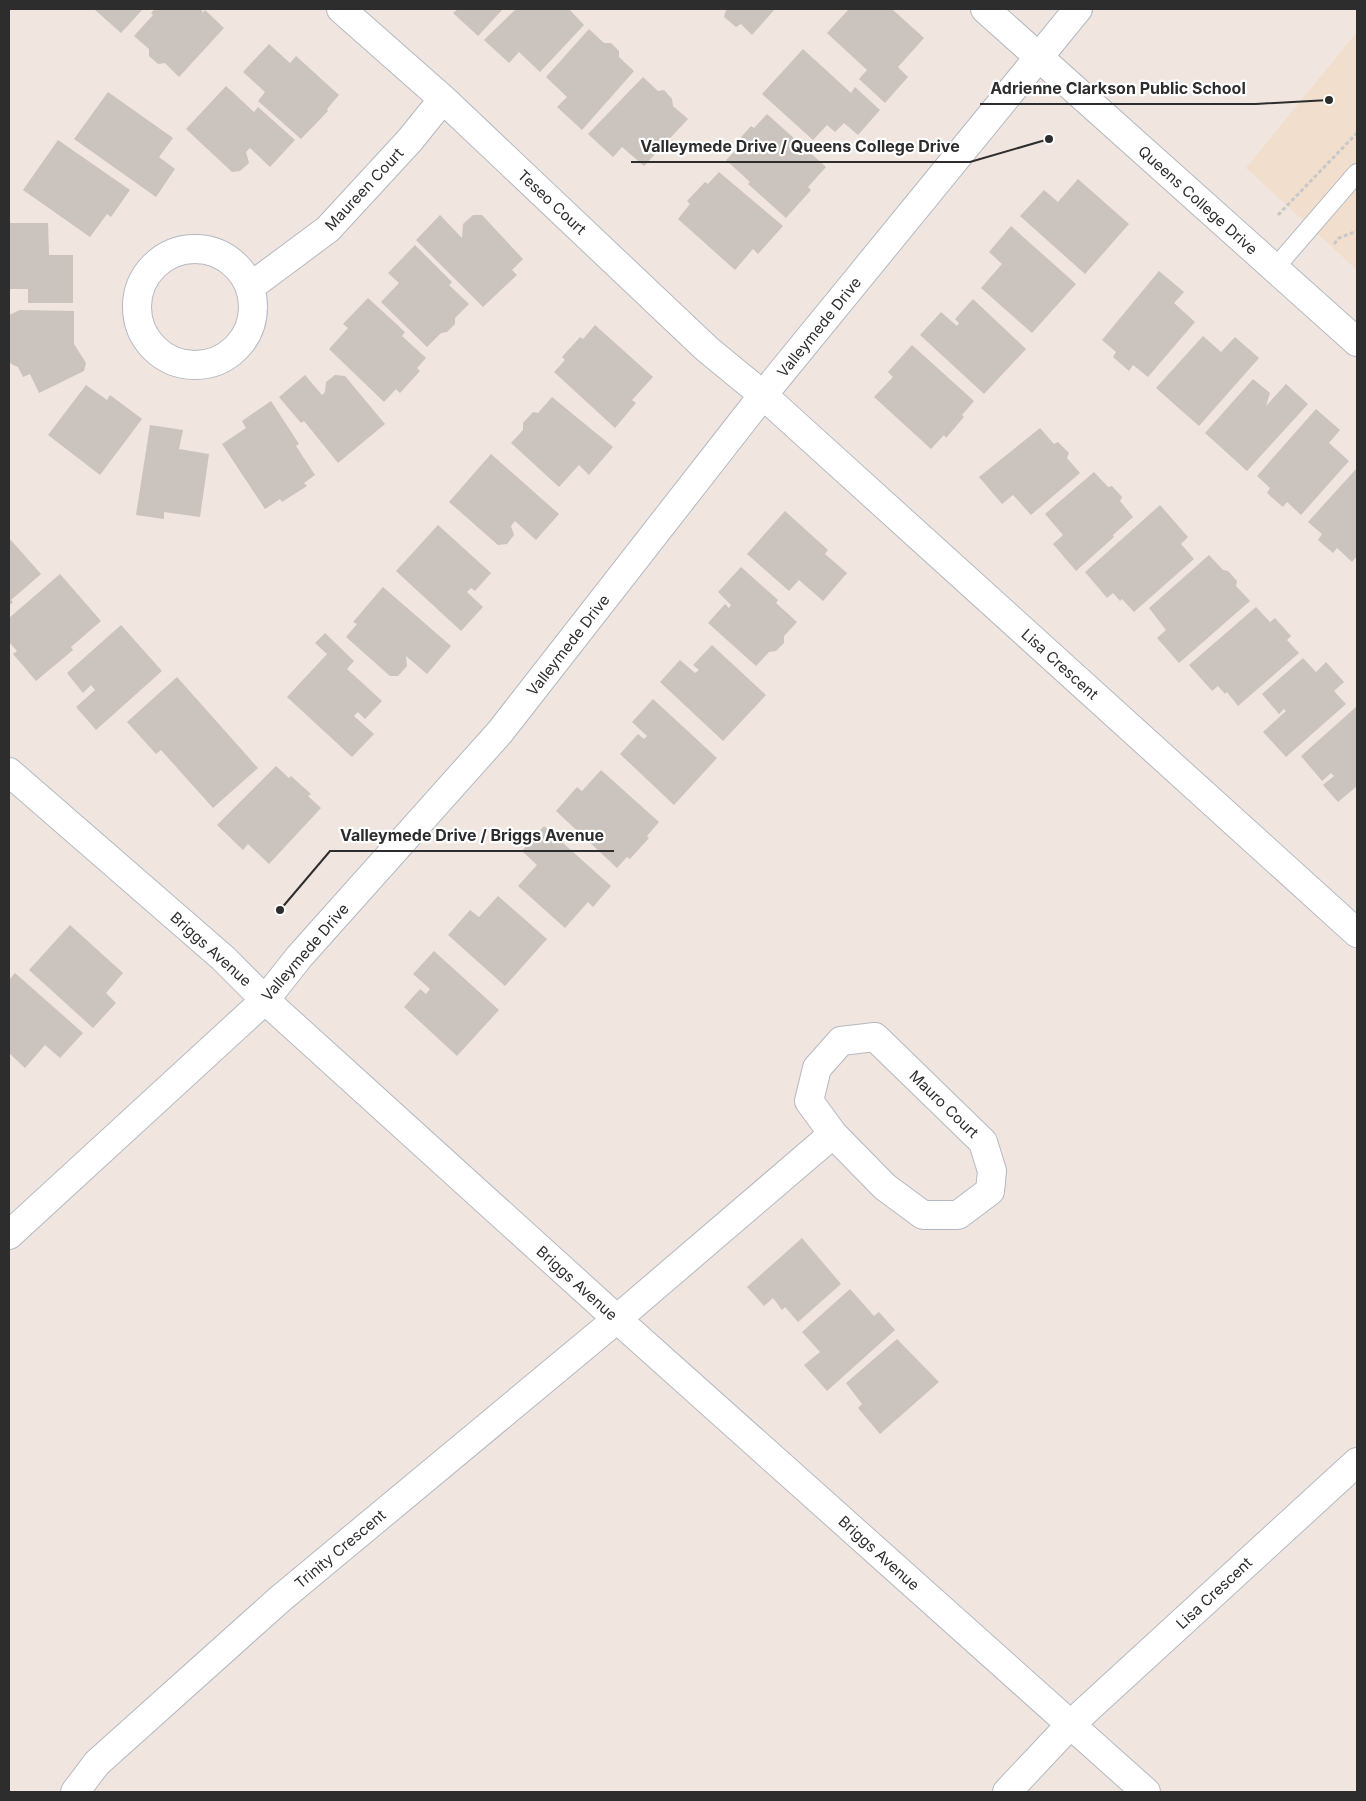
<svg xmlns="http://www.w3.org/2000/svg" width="1366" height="1801" viewBox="0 0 1366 1801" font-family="Inter,sans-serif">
	<rect width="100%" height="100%" fill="#f0e5df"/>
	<!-- education -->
	<path fill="#f2decd" d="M 1357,32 L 1357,270 L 1246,168 Z"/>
	<!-- building -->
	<path fill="#cbc3bd" d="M 94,9 L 143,9 L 121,33 Z
		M 155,9 L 202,9 L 202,13 L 205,10 L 224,28 L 179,77 L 165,63 L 158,64 L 149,56 L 149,49 L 134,36 L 153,15 L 151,13 Z
		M 458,9 L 501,9 L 502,10 L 478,36 L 453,13 Z
		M 516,9 L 569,9 L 584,25 L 540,72 L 519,52 L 509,63 L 484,40 Z
		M 724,9 L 775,9 L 752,35 L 741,24 L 736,27 L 724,17 L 726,10 Z
		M 849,9 L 892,9 L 924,38 L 898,67 L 908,77 L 885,103 L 859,79 L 867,70 L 827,33 Z
		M 589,29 L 604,43 L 611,43 L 619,51 L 619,57 L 634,71 L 582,130 L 557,107 L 567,97 L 546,77 Z
		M 269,44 L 290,63 L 296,56 L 339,95 L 327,109 L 328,111 L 301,139 L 258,101 L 265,92 L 243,72 Z
		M 803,49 L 851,93 L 855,87 L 880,110 L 858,135 L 844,123 L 835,132 L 827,125 L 813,140 L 762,94 Z
		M 643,77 L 658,91 L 664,90 L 672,99 L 673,106 L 688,119 L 644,166 L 622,147 L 613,157 L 588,134 Z
		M 226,86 L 254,112 L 258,107 L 295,140 L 270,167 L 250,148 L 246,152 L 249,163 L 240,171 L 232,172 L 186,129 Z
		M 108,92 L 173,138 L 159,157 L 175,169 L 156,197 L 74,139 Z
		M 767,114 L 826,167 L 808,187 L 811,190 L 786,218 L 748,184 L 750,182 L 726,160 L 738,148 L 734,145 L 751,126 L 754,128 Z
		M 58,140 L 130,190 L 111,217 L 107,214 L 90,237 L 23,190 Z
		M 719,172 L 783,226 L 758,254 L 753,249 L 735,270 L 678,219 L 690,204 L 687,201 L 705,182 L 708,184 Z
		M 1078,179 L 1129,224 L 1085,274 L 1020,216 L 1044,190 L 1058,202 Z
		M 440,215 L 462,238 L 463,224 L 473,215 L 482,215 L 523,259 L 512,270 L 517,275 L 483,307 L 416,240 Z
		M 9,223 L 48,223 L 49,255 L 73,255 L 73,303 L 28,303 L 28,289 L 9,289 Z
		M 1011,226 L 1076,284 L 1032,333 L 981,288 L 1002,264 L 989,252 Z
		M 415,245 L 452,282 L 449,285 L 469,304 L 455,318 L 455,324 L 447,332 L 441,333 L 427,347 L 381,302 L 399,283 L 388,273 Z
		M 1159,271 L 1184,292 L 1174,303 L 1195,322 L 1148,377 L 1133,365 L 1129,371 L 1113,357 L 1116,352 L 1102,340 Z
		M 368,298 L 405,332 L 402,336 L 426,358 L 417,368 L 420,371 L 400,393 L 396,389 L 384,402 L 329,349 L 348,328 L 343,324 Z
		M 973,299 L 1026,349 L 984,394 L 920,335 L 941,312 L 957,326 L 959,323 L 955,319 Z
		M 20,310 L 74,311 L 74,344 L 86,363 L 84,371 L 39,393 L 30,374 L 23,377 L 18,367 L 11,364 L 9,360 L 9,315 Z
		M 595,325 L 653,377 L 632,400 L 636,403 L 615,428 L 554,372 L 565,360 L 562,357 L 580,337 L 583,339 Z
		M 1203,336 L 1221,352 L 1235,337 L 1259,358 L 1199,426 L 1156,388 Z
		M 912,345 L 974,401 L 962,415 L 964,417 L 946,438 L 944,435 L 931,449 L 874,397 L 893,377 L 888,372 Z
		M 305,375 L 322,395 L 325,392 L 326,382 L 335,375 L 345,376 L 385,424 L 338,463 L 304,421 L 301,423 L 279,397 Z
		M 1253,379 L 1270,393 L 1266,406 L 1286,384 L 1308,404 L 1247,471 L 1205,433 Z
		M 86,385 L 107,400 L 110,395 L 142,419 L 100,475 L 48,435 Z
		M 552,397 L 613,447 L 589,475 L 579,465 L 559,487 L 511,443 L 523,430 L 523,423 L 533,412 L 538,413 Z
		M 271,401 L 299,444 L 296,446 L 315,475 L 304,483 L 307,486 L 282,502 L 280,499 L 265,509 L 222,444 L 246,428 L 242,421 Z
		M 1316,409 L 1340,430 L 1329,443 L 1349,461 L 1301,515 L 1287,502 L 1283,507 L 1267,493 L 1270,488 L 1257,476 Z
		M 150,425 L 183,430 L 179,449 L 209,454 L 200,517 L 164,512 L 164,519 L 136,515 Z
		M 1040,428 L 1054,444 L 1058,442 L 1069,453 L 1067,458 L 1080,473 L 1031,515 L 1013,495 L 1002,504 L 979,477 Z
		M 491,454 L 559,514 L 536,540 L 515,521 L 511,526 L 514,535 L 507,544 L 498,545 L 449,502 Z
		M 1356,469 L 1357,556 L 1352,562 L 1337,548 L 1333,553 L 1318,540 L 1322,534 L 1308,522 Z
		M 1094,472 L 1108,487 L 1112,486 L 1122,497 L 1120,501 L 1133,517 L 1113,535 L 1114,537 L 1076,571 L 1053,544 L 1063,535 L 1045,514 Z
		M 1160,505 L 1188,537 L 1181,544 L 1194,559 L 1134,612 L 1122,599 L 1120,601 L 1113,593 L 1107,598 L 1085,572 Z
		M 785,511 L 828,550 L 825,554 L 847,573 L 823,601 L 799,580 L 789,591 L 747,554 Z
		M 438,525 L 491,573 L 475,591 L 471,588 L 467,592 L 483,607 L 461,631 L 396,571 Z
		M 9,538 L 41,574 L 11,600 L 13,602 L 9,606 Z
		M 1209,555 L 1223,570 L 1228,571 L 1237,581 L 1236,586 L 1250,601 L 1179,663 L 1157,638 L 1166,630 L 1149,608 Z
		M 741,567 L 778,600 L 776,603 L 797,622 L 784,636 L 784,643 L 776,651 L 769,652 L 756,666 L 708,623 L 725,604 L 729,608 L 731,605 L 718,592 Z
		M 60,574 L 101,621 L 71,647 L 73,650 L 36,681 L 13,654 L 17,651 L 9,642 L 9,618 Z
		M 383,587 L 451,646 L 427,674 L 406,656 L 407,666 L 398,676 L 390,676 L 346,637 L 357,624 L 353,622 Z
		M 1256,607 L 1270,622 L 1275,618 L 1291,636 L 1287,640 L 1299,653 L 1238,706 L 1227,692 L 1225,694 L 1218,686 L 1212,691 L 1189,665 Z
		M 121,625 L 162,671 L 96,730 L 76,707 L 95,690 L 91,685 L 83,693 L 67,673 Z
		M 325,633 L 354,661 L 347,669 L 382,701 L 365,719 L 358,712 L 354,716 L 374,734 L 352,757 L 287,697 L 327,654 L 315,643 Z
		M 712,645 L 766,695 L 723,741 L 660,682 L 680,660 L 695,673 L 699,670 L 693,665 Z
		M 1303,658 L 1316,672 L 1326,662 L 1344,682 L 1334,691 L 1346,704 L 1286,757 L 1263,732 L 1286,711 L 1284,709 L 1279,714 L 1262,694 Z
		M 177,677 L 258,768 L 213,808 L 161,750 L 156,754 L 127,722 Z
		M 653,699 L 717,758 L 674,805 L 620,754 L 638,734 L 644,739 L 647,736 L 632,722 Z
		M 1357,706 L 1357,786 L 1338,802 L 1323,785 L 1334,776 L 1331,773 L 1322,781 L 1301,756 Z
		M 276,766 L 289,778 L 291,776 L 311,794 L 308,796 L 321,808 L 269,864 L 248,844 L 243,850 L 217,825 Z
		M 601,770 L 659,822 L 647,836 L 649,838 L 630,859 L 627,857 L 617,868 L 556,811 L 577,787 L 582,791 Z
		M 544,826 L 611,886 L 593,907 L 588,902 L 565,928 L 518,886 L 537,865 L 522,851 Z
		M 498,896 L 547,939 L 505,986 L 448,935 L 470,910 L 479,917 Z
		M 70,925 L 123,973 L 106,993 L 116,1003 L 93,1028 L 29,970 Z
		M 434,951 L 499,1010 L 457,1056 L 404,1007 L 420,989 L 426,994 L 430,989 L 413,974 Z
		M 15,973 L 83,1033 L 60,1058 L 45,1045 L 25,1068 L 9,1053 L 9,980 Z
		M 802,1238 L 841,1284 L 798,1322 L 785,1307 L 782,1310 L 773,1298 L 764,1306 L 747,1287 Z
		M 850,1289 L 874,1316 L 879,1312 L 895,1330 L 827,1391 L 804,1365 L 820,1352 L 802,1332 Z
		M 897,1339 L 939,1382 L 880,1434 L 858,1408 L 862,1404 L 846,1383 Z"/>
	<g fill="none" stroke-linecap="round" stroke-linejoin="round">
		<defs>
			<path id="service" d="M 1275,268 L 1357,173"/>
			<path id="minor" d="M 341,9 L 443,99 L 707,349 L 763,395 L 1357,933
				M 985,9 L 1357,342
				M137 307a58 58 0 1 1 116 0a58 58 0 1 1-116 0Z
				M 250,287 L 328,229 L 410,140 L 443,99
				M 9,772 L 223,958 L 265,1000
				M 875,1037 L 983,1142 L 992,1171 L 990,1191 L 958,1215 L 923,1215 L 885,1187 L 833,1134 L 809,1101 L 817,1068 L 841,1041 Z
				M 75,1792 L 97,1763 L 280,1599 L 617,1319 L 833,1134
				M 1007,1792 L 1070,1725 L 1357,1462"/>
			<path id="tertiary" d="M 265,1000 L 617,1319 L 1146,1792
				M 9,1235 L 265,1000 L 299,957 L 500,732 L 763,395 L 1078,9"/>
		</defs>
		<!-- service casing -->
		<use href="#service" stroke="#b3b9c2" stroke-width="20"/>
		<!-- minor casing -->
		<use href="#minor" stroke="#b3b9c2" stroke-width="30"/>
		<!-- tertiary casing -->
		<use href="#tertiary" stroke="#b3b9c2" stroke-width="30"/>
		<!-- path -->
		<path stroke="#c8c8c8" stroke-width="3" stroke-dasharray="4 2.5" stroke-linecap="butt" d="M 1278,215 L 1357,133
			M 1334,244 L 1339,238 L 1357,231"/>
		<!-- service -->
		<use href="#service" stroke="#fff" stroke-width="18"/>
		<!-- minor -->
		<use href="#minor" stroke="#fff" stroke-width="28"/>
		<!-- tertiary -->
		<use href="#tertiary" stroke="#fff" stroke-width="28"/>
	</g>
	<g text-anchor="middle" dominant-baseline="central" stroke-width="4.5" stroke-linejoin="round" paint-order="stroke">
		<!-- street labels -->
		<g font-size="15" fill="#2d2d2d" stroke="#fff">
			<text transform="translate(364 189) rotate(-47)">Maureen Court</text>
			<text transform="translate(1198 200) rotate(42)">Queens College Drive</text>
			<text transform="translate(552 202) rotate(43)">Teseo Court</text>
			<text transform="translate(819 327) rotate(-51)">Valleymede Drive</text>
			<text transform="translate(568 645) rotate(-52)">Valleymede Drive</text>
			<text transform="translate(1060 664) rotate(42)">Lisa Crescent</text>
			<text transform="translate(211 949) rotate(42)">Briggs Avenue</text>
			<text transform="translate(305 952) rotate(-49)">Valleymede Drive</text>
			<text transform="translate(944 1104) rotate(44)">Mauro Court</text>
			<text transform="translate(577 1283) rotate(42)">Briggs Avenue</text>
			<text transform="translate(340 1549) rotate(-40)">Trinity Crescent</text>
			<text transform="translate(879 1553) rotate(42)">Briggs Avenue</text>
			<text transform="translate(1214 1593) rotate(-43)">Lisa Crescent</text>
		</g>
	</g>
	<!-- callouts -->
	<path fill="none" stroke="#2d2d2d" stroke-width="2" d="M1329 100L1256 104H980M1049 139L970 162H631M280 910L330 851H614"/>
	<g fill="#2d2d2d" stroke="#fff" stroke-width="2">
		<circle cx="1329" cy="100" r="5"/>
		<circle cx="1049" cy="139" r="5"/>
		<circle cx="280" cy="910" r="5"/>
	</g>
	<g font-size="16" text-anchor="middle" font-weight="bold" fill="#2d2d2d" stroke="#fff" stroke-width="4.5" stroke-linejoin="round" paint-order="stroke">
		<text x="1118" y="94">Adrienne Clarkson Public School</text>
		<text x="800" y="152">Valleymede Drive / Queens College Drive</text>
		<text x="472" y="841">Valleymede Drive / Briggs Avenue</text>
	</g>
	<!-- border -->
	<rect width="1366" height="1801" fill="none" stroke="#2d2d2d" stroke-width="20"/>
</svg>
